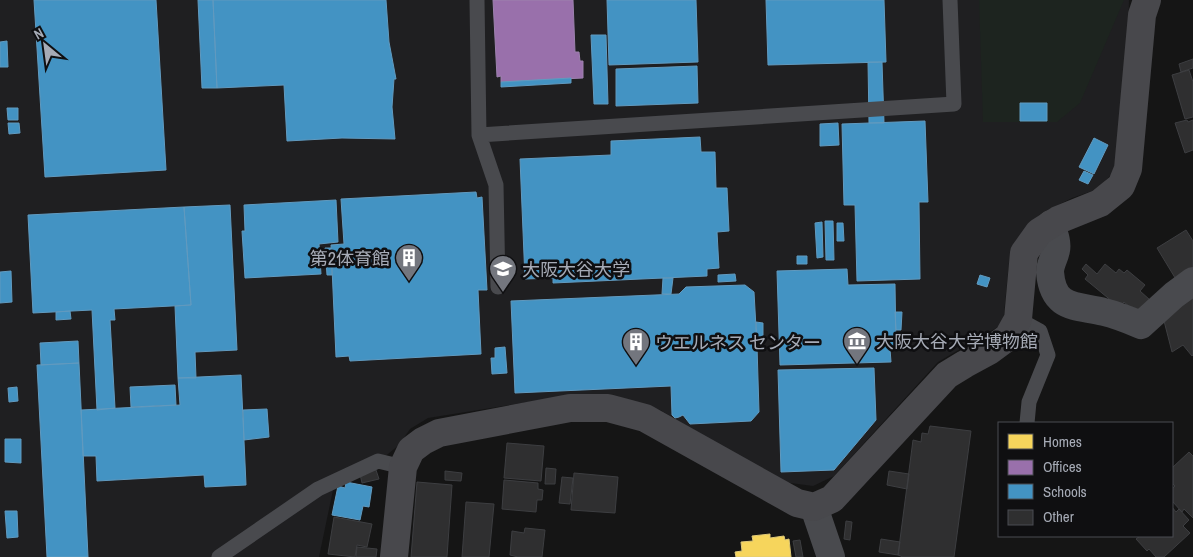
<svg xmlns="http://www.w3.org/2000/svg" width="1193" height="557" viewBox="0 0 1193 557" font-family="'Archivo Narrow','Noto Sans JP',sans-serif">
	<rect width="100%" height="100%" fill="#151515"/>
	<!-- built -->
	<path fill="#1f1f21" d="M 0,0 L 1129,0 L 1128,41 L 1118,167 L 1098,189 L 1072,198 L 1042,213 L 1017,239 L 1009,263 L 1003,324 L 938,362 L 834,476 L 813,486 L 783,482 L 660,410 L 611,394 L 580,394 L 428,418 L 410,429 L 399,445 L 372,467 L 333,490 L 319,557 L 0,557 Z"/>
	<!-- green -->
	<path fill="#1d241f" d="M 979,0 L 1124,0 L 1080,103 L 1057,122 L 983,122 Z"/>
	<!-- homes -->
	<path fill="#f6d55c" stroke="#dec877" d="M 770,534 L 770,538 L 784,536 L 785,540 L 789,539 L 791,557 L 736,557 L 735,552 L 742,551 L 741,542 L 753,541 L 752,536 Z"/>
	<!-- offices -->
	<path fill="#9970ab" stroke="#9d82ae" d="M 493,0 L 573,0 L 575,52 L 579,52 L 580,61 L 583,61 L 583,78 L 501,82 L 501,76 L 497,77 Z"/>
	<!-- schools -->
	<path fill="#4393c3" stroke="#619abf" d="M 34,0 L 156,0 L 166,170 L 45,177 Z
		M 198,0 L 213,0 L 217,88 L 202,88 Z
		M 213,0 L 386,0 L 389,42 L 396,79 L 394,79 L 392,107 L 395,139 L 342,138 L 287,141 L 284,85 L 217,88 Z
		M 607,0 L 696,0 L 698,62 L 609,65 Z
		M 766,0 L 884,0 L 886,62 L 768,65 Z
		M 591,35 L 606,35 L 608,104 L 594,104 Z
		M 7,41 L 8,67 L 0,67 L 0,42 Z
		M 868,62 L 882,62 L 884,123 L 869,123 Z
		M 697,66 L 698,103 L 616,106 L 616,69 Z
		M 571,78 L 571,83 L 501,87 L 501,82 Z
		M 1020,103 L 1047,103 L 1047,121 L 1020,121 Z
		M 7,108 L 18,108 L 18,120 L 8,120 Z
		M 925,121 L 928,202 L 919,202 L 920,279 L 857,281 L 855,205 L 844,205 L 842,124 Z
		M 8,123 L 19,123 L 20,133 L 9,134 Z
		M 838,123 L 839,145 L 820,146 L 820,124 Z
		M 700,137 L 701,152 L 715,152 L 716,188 L 727,188 L 729,231 L 717,232 L 719,268 L 707,269 L 707,276 L 553,283 L 553,278 L 525,279 L 520,159 L 611,155 L 611,141 Z
		M 1094,138 L 1108,145 L 1094,174 L 1079,167 Z
		M 1084,171 L 1093,175 L 1088,184 L 1079,180 Z
		M 476,192 L 477,198 L 482,197 L 487,290 L 478,290 L 481,354 L 350,361 L 349,356 L 336,357 L 331,245 L 344,244 L 341,199 Z
		M 336,200 L 338,242 L 319,244 L 321,274 L 245,278 L 242,231 L 245,231 L 244,205 Z
		M 230,205 L 237,350 L 195,352 L 196,378 L 178,378 L 175,306 L 191,305 L 184,207 Z
		M 184,207 L 191,305 L 114,309 L 115,320 L 110,320 L 115,408 L 97,410 L 92,310 L 33,313 L 28,215 Z
		M 825,221 L 833,221 L 834,260 L 826,260 Z
		M 822,222 L 823,257 L 817,258 L 815,223 Z
		M 837,223 L 843,223 L 844,241 L 837,241 Z
		M 325,248 L 331,248 L 332,275 L 327,275 Z
		M 797,256 L 807,256 L 807,264 L 797,264 Z
		M 847,269 L 848,285 L 895,284 L 896,349 L 890,349 L 891,362 L 780,365 L 777,271 Z
		M 11,271 L 12,302 L 0,303 L 0,272 Z
		M 735,274 L 736,281 L 718,282 L 718,275 Z
		M 980,275 L 990,278 L 987,287 L 977,284 Z
		M 663,278 L 673,278 L 671,294 L 662,294 Z
		M 745,285 L 754,292 L 757,346 L 759,412 L 751,421 L 690,424 L 683,415 L 679,417 L 675,418 L 672,415 L 671,386 L 515,393 L 511,301 L 679,294 L 686,287 Z
		M 70,311 L 71,319 L 56,320 L 56,312 Z
		M 895,312 L 902,312 L 901,330 L 896,330 Z
		M 756,322 L 763,323 L 763,346 L 757,346 Z
		M 78,341 L 79,363 L 41,365 L 40,343 Z
		M 505,347 L 507,373 L 492,374 L 491,358 L 495,358 L 495,348 Z
		M 79,363 L 88,557 L 47,557 L 37,365 Z
		M 874,368 L 876,420 L 834,470 L 781,472 L 778,370 Z
		M 241,375 L 246,485 L 205,487 L 204,475 L 97,481 L 96,456 L 83,456 L 81,410 L 180,405 L 178,378 Z
		M 175,385 L 176,405 L 131,407 L 130,387 Z
		M 17,387 L 18,401 L 9,402 L 8,388 Z
		M 267,409 L 269,437 L 244,440 L 243,410 Z
		M 5,439 L 21,439 L 21,463 L 5,462 Z
		M 346,482 L 372,487 L 369,507 L 363,506 L 360,520 L 332,515 L 338,486 L 345,488 Z
		M 5,511 L 17,511 L 18,537 L 7,538 Z"/>
	<!-- building -->
	<path fill="#2f2f30" stroke="#3d3e41" d="M 1193,59 L 1193,68 L 1181,72 L 1179,64 Z
		M 1189,70 L 1193,82 L 1193,117 L 1185,119 L 1172,75 Z
		M 1187,120 L 1188,122 L 1193,120 L 1193,150 L 1185,153 L 1175,123 Z
		M 1186,230 L 1193,241 L 1193,271 L 1177,281 L 1157,248 Z
		M 1086,264 L 1097,274 L 1105,264 L 1116,273 L 1119,269 L 1124,273 L 1127,270 L 1145,285 L 1140,291 L 1150,300 L 1138,314 L 1124,302 L 1119,307 L 1085,279 L 1088,275 L 1082,269 Z
		M 1193,293 L 1193,355 L 1192,356 L 1183,345 L 1172,352 L 1163,317 Z
		M 930,426 L 971,431 L 954,557 L 903,557 L 898,555 L 913,440 L 921,442 L 922,433 L 928,434 Z
		M 507,443 L 544,446 L 541,481 L 504,478 Z
		M 1189,452 L 1193,456 L 1193,518 L 1184,509 L 1182,512 L 1172,501 L 1172,489 L 1175,486 L 1172,483 L 1172,468 Z
		M 546,468 L 556,469 L 555,484 L 545,484 Z
		M 376,470 L 379,479 L 362,483 L 360,474 Z
		M 445,471 L 462,473 L 461,481 L 445,480 Z
		M 889,471 L 909,474 L 907,489 L 887,485 Z
		M 574,473 L 618,477 L 615,513 L 571,510 Z
		M 562,477 L 573,478 L 570,504 L 559,503 Z
		M 504,480 L 538,483 L 538,489 L 543,490 L 542,500 L 537,500 L 536,512 L 502,509 Z
		M 417,482 L 452,485 L 447,557 L 411,557 Z
		M 466,502 L 494,504 L 489,557 L 462,557 Z
		M 1172,507 L 1176,512 L 1179,509 L 1189,520 L 1183,526 L 1190,533 L 1164,557 L 1156,557 L 1149,549 L 1147,551 L 1136,539 L 1140,536 L 1172,536 Z
		M 334,517 L 372,524 L 367,547 L 357,545 L 355,557 L 328,554 Z
		M 846,521 L 852,522 L 850,540 L 844,539 Z
		M 525,528 L 545,530 L 542,557 L 518,557 L 510,555 L 512,531 L 524,533 Z
		M 881,539 L 900,542 L 898,555 L 879,552 Z
		M 800,540 L 803,557 L 796,557 L 793,541 Z
		M 357,547 L 377,549 L 376,557 L 356,557 Z"/>
	<g fill="none" stroke-linecap="round" stroke-linejoin="round">
		<!-- lane -->
		<path stroke="#494a4e" stroke-width="15" d="M 477,0 L 479,135 L 954,104 L 950,0
			M 479,135 L 496,185 L 498,287
			M 1018,319 L 1040,331 L 1048,355 L 1029,402 L 1027,423
			M 219,557 L 318,489 L 378,461 L 403,467"/>
		<!-- street -->
		<path stroke="#494a4e" stroke-width="28" d="M 1051,224 C 1053,231 1058,242 1056,250 C 1055,257 1050,264 1050,272 C 1053,310 1076,305 1104,312 C 1117,315 1129,320 1141,325 L 1174,295 L 1193,281
			M 814,507 L 831,557"/>
		<!-- secondary -->
		<path stroke="#48484c" stroke-width="28" d="M 394,557 L 403,467 L 411,450 L 423,441 L 439,433 L 570,408 L 608,408 L 645,418 L 797,503 L 814,507 L 832,499 L 947,375 L 965,364 L 989,351 L 1008,337 L 1018,319 L 1024,253 L 1039,232 L 1058,220 L 1100,203 L 1121,186 L 1128,169 L 1142,15 L 1147,0"/>
	</g>
	<!-- icons -->
	<defs>
		<symbol id="building-pin" viewBox="-11 -11 22 30"><path d="M0 17L-7.5 6A9.5 9.5 0 1 1 7.5 6Z" fill="#73767e" stroke="#0f0f11"/><path d="M-4-6H4V6H1V3H-1V6H-4ZM-2.5-4.3h1.7v1.8h-1.7ZM.8-4.3h1.7v1.8H.8ZM-2.5-1h1.7V.8h-1.7ZM.8-1h1.7V.8H.8Z" fill="#fff"/></symbol>
		<symbol id="university-pin" viewBox="-11 -11 22 30"><path d="M0 17L-7.5 6A9.5 9.5 0 1 1 7.5 6Z" fill="#73767e" stroke="#0f0f11"/><path d="M0-5L7-2L0 1L-7-2ZM-4 1L0 2.5L4 1V4Q0 6-4 4Z" fill="#fff"/></symbol>
		<symbol id="museum-pin" viewBox="-11 -11 22 30"><path d="M0 17L-7.5 6A9.5 9.5 0 1 1 7.5 6Z" fill="#73767e" stroke="#0f0f11"/><path d="M0-6L6-3V-2H-6V-3ZM-5-1h2V3h-2ZM-1-1h2V3h-2ZM3-1h2V3H3ZM-6 4H6V6H-6Z" fill="#fff"/></symbol>
	</defs>
	<g fill-rule="evenodd">
		<use href="#building-pin" x="393" y="242" width="32" height="43"/>
		<use href="#university-pin" x="487" y="253" width="32" height="43"/>
		<use href="#museum-pin" x="841" y="325" width="32" height="43"/>
		<use href="#building-pin" x="620" y="326" width="32" height="43"/>
	</g>
	<g text-anchor="middle" dominant-baseline="central" stroke-width="5" stroke-linejoin="round" paint-order="stroke">
		<!-- poi labels -->
		<g font-size="18" fill="#a6abb6" stroke="#0f0f11" text-anchor="start">
			<text x="390" y="258" text-anchor="end">第2体育館</text>
			<text x="522" y="269">大阪大谷大学</text>
			<text x="876" y="341">大阪大谷大学博物館</text>
			<text x="655" y="342">ウエルネス センター</text>
		</g>
	</g>
	<!-- legend -->
	<rect x="998" y="422" width="175" height="115" fill="#0f0f11" stroke="#4b4d53"/>
	<rect x="1008" y="434" width="25" height="15" fill="#f6d55c" stroke="#4b4d53"/>
	<text x="1043" y="447" font-size="15" fill="#a6abb6">Homes</text>
	<rect x="1008" y="460" width="25" height="15" fill="#9970ab" stroke="#4b4d53"/>
	<text x="1043" y="472" font-size="15" fill="#a6abb6">Offices</text>
	<rect x="1008" y="484" width="25" height="15" fill="#4393c3" stroke="#4b4d53"/>
	<text x="1043" y="497" font-size="15" fill="#a6abb6">Schools</text>
	<rect x="1008" y="510" width="25" height="15" fill="#2f2f30" stroke="#4b4d53"/>
	<text x="1043" y="522" font-size="15" fill="#a6abb6">Other</text>
	<!-- north arrow -->
	<g transform="translate(45 45) rotate(331)" stroke="#0f0f11" stroke-width="4" paint-order="stroke">
	<path d="M0-4L9 19L0 12L-9 19Z" fill="#a6abb6"/>
	<text y="-8" font-size="14" font-weight="bold" text-anchor="middle" fill="#a6abb6">N</text>
	</g>
</svg>
